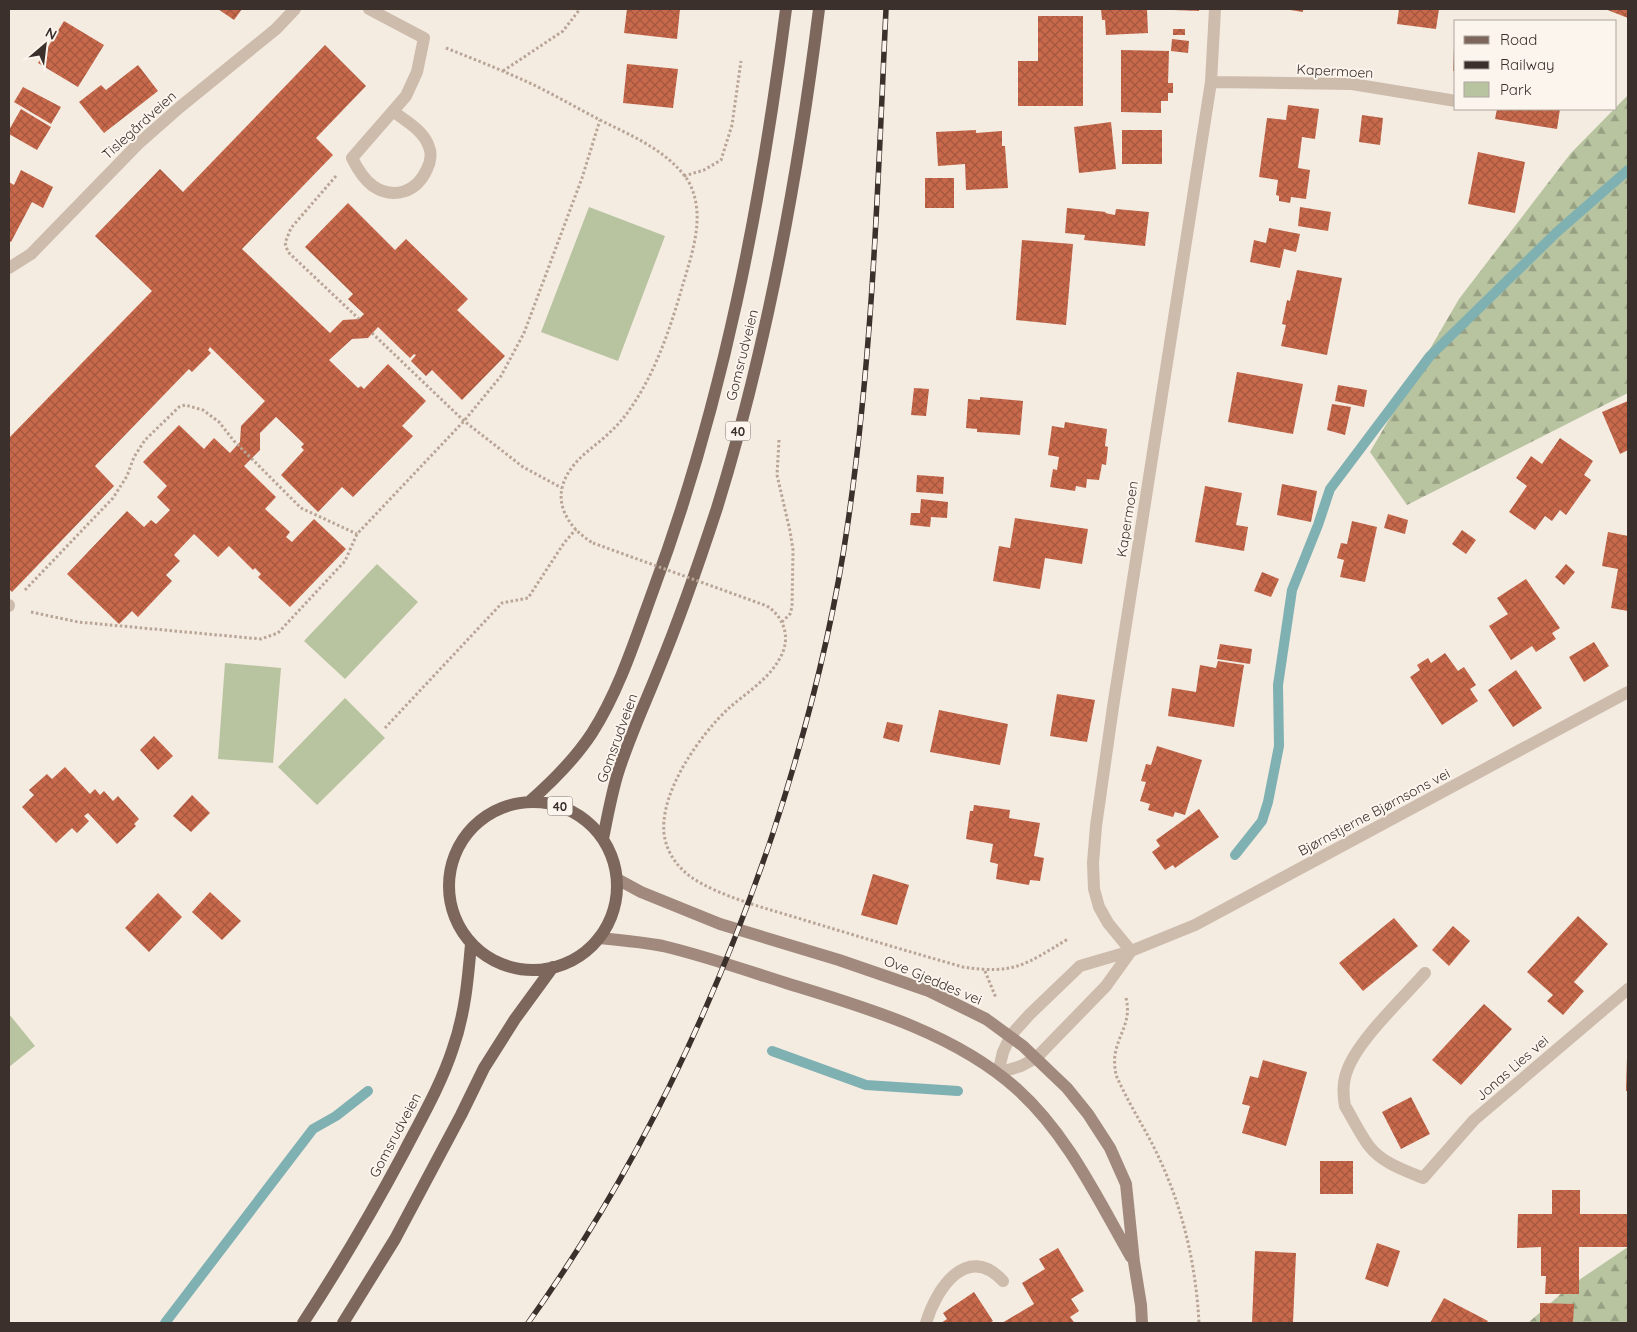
<svg xmlns="http://www.w3.org/2000/svg" width="1637" height="1332" viewBox="0 0 1637 1332" font-family="Quicksand,sans-serif">
	<defs>
		<pattern id="forest-firs" width="22" height="20" patternUnits="userSpaceOnUse" patternTransform="scale(1.25)"><rect width="22" height="20" fill="#b8c4a0"/><path d="M5 1l3.5 6h-7zM16 11l3.5 6h-7z" fill="#97a083"/></pattern>
		<pattern id="building-cross-hatch" width="8" height="8" patternUnits="userSpaceOnUse" patternTransform="scale(1.25)"><rect width="8" height="8" fill="#c8694b"/><path d="M0 0l8 8M0 8l8-8" fill="none" stroke="#a4573f"/></pattern>
	</defs>
	<rect width="100%" height="100%" fill="#f4ebe1"/>
	<!-- forest -->
	<path fill="url(#forest-firs)" d="M 1628,95 L 1628,393 L 1407,505 L 1370,452 L 1459,299 L 1571,153 Z
		M 1628,1247 L 1628,1323 L 1528,1323 L 1570,1286 Z"/>
	<!-- park -->
	<path fill="#b8c4a0" d="M 589,207 L 665,236 L 618,361 L 541,332 Z
		M 377,564 L 418,602 L 345,679 L 304,641 Z
		M 225,663 L 281,668 L 273,763 L 218,759 Z
		M 345,698 L 385,738 L 317,805 L 278,767 Z
		M 9,1014 L 35,1046 L 9,1067 Z"/>
	<g fill="none" stroke-linecap="round" stroke-linejoin="round">
		<!-- stream -->
		<path stroke="#7fb0b2" stroke-width="10" d="M 1235,855 L 1262,821 L 1268,802 L 1279,746 L 1278,685 L 1292,590 L 1318,525 L 1330,489 L 1430,356 L 1557,232 L 1628,170
			M 772,1051 L 866,1085 L 958,1091
			M 165,1323 L 313,1129 L 336,1116 L 368,1091"/>
	</g>
	<!-- building -->
	<path fill="url(#building-cross-hatch)" d="M 218,9 L 242,9 L 234,20 Z
		M 627,9 L 680,9 L 677,39 L 624,33 Z
		M 1101,9 L 1147,9 L 1148,33 L 1106,35 L 1105,20 L 1102,20 Z
		M 1173,9 L 1199,9 L 1199,11 L 1173,10 Z
		M 1284,9 L 1303,9 L 1303,12 Z
		M 1399,9 L 1439,9 L 1436,29 L 1397,24 Z
		M 1605,9 L 1628,9 L 1628,18 Z
		M 1038,16 L 1083,16 L 1083,106 L 1018,106 L 1018,61 L 1038,61 Z
		M 64,21 L 104,45 L 78,87 L 38,63 Z
		M 1173,29 L 1185,29 L 1185,35 L 1173,35 Z
		M 1172,39 L 1189,41 L 1188,53 L 1171,51 Z
		M 325,45 L 366,86 L 316,138 L 333,155 L 242,249 L 330,333 L 343,320 L 359,319 L 364,314 L 348,299 L 353,294 L 305,247 L 348,203 L 395,250 L 406,239 L 468,299 L 457,310 L 505,356 L 462,400 L 432,370 L 426,376 L 411,361 L 416,355 L 414,354 L 410,358 L 378,327 L 368,338 L 352,339 L 329,360 L 358,388 L 361,386 L 364,389 L 388,364 L 426,401 L 402,426 L 413,436 L 353,497 L 342,487 L 318,512 L 281,475 L 304,450 L 301,447 L 304,444 L 276,417 L 260,433 L 260,450 L 244,466 L 276,497 L 265,509 L 290,532 L 286,537 L 292,542 L 314,519 L 346,549 L 290,607 L 258,577 L 261,574 L 255,568 L 253,570 L 229,546 L 218,557 L 194,534 L 174,555 L 180,561 L 166,575 L 172,581 L 138,617 L 132,611 L 119,624 L 67,574 L 127,511 L 144,527 L 151,520 L 156,524 L 170,510 L 157,497 L 167,486 L 143,462 L 179,425 L 204,449 L 214,438 L 230,453 L 240,442 L 241,426 L 265,401 L 210,347 L 208,350 L 211,353 L 192,372 L 189,369 L 95,466 L 114,486 L 12,592 L 9,589 L 9,438 L 152,291 L 95,236 L 160,169 L 183,192 Z
		M 1454,47 L 1456,47 L 1456,71 L 1453,71 Z
		M 1121,50 L 1169,51 L 1168,83 L 1173,83 L 1173,93 L 1168,93 L 1168,101 L 1161,101 L 1161,113 L 1121,112 Z
		M 627,64 L 678,69 L 673,108 L 623,103 Z
		M 138,65 L 158,91 L 104,133 L 79,102 L 101,85 L 106,90 Z
		M 23,87 L 61,107 L 51,124 L 14,102 Z
		M 1288,105 L 1319,109 L 1315,139 L 1302,137 L 1300,153 L 1298,168 L 1310,170 L 1306,199 L 1291,197 L 1290,203 L 1279,201 L 1279,196 L 1276,195 L 1278,180 L 1259,177 L 1267,118 L 1286,120 Z
		M 21,109 L 51,127 L 37,150 L 9,134 L 9,130 Z
		M 1497,109 L 1560,109 L 1557,129 L 1495,119 Z
		M 1362,115 L 1383,118 L 1380,145 L 1359,142 Z
		M 1111,122 L 1116,169 L 1079,173 L 1074,127 Z
		M 976,130 L 976,133 L 1002,131 L 1002,146 L 1005,146 L 1008,188 L 966,190 L 965,164 L 938,166 L 936,132 Z
		M 1122,130 L 1162,130 L 1162,164 L 1122,164 Z
		M 1478,152 L 1525,162 L 1515,213 L 1468,204 Z
		M 21,170 L 53,187 L 43,208 L 32,202 L 11,242 L 9,241 L 9,182 L 14,185 Z
		M 925,178 L 954,178 L 954,208 L 925,208 Z
		M 1300,207 L 1331,212 L 1328,231 L 1298,226 Z
		M 1067,208 L 1106,212 L 1105,213 L 1115,215 L 1116,209 L 1149,212 L 1145,246 L 1084,240 L 1085,235 L 1065,233 Z
		M 1269,228 L 1300,234 L 1296,252 L 1284,249 L 1280,268 L 1250,262 L 1254,240 L 1266,243 Z
		M 1022,240 L 1073,244 L 1066,325 L 1016,320 Z
		M 1297,270 L 1342,278 L 1327,355 L 1281,346 L 1286,325 L 1282,324 L 1287,300 L 1290,301 Z
		M 1237,372 L 1303,384 L 1293,434 L 1228,422 Z
		M 1338,385 L 1367,390 L 1364,407 L 1335,401 Z
		M 914,388 L 929,389 L 926,416 L 911,415 Z
		M 980,397 L 1023,401 L 1020,435 L 977,432 L 977,429 L 966,428 L 968,399 L 980,400 Z
		M 1628,401 L 1628,450 L 1620,454 L 1602,412 Z
		M 1332,404 L 1351,407 L 1345,435 L 1327,430 Z
		M 1065,422 L 1107,429 L 1105,446 L 1108,447 L 1106,465 L 1102,464 L 1099,480 L 1087,479 L 1086,488 L 1076,486 L 1075,491 L 1050,487 L 1053,469 L 1057,470 L 1059,457 L 1048,455 L 1052,426 L 1064,428 Z
		M 1560,438 L 1593,461 L 1584,475 L 1591,480 L 1566,515 L 1560,510 L 1552,521 L 1545,516 L 1535,530 L 1509,512 L 1527,486 L 1516,478 L 1531,456 L 1542,464 Z
		M 917,475 L 944,477 L 943,494 L 916,492 Z
		M 1282,484 L 1317,491 L 1311,522 L 1277,515 Z
		M 1205,486 L 1242,493 L 1236,525 L 1248,527 L 1244,551 L 1195,542 Z
		M 921,499 L 948,502 L 947,518 L 931,517 L 930,527 L 910,525 L 911,513 L 920,513 Z
		M 1388,514 L 1408,520 L 1405,534 L 1384,528 Z
		M 1015,518 L 1088,529 L 1082,564 L 1045,558 L 1040,589 L 993,581 L 999,546 L 1010,548 Z
		M 1352,521 L 1377,527 L 1365,582 L 1340,577 L 1344,560 L 1337,558 L 1341,543 L 1347,544 Z
		M 1462,530 L 1476,540 L 1466,554 L 1452,544 Z
		M 1608,532 L 1628,536 L 1628,611 L 1611,608 L 1618,569 L 1602,566 Z
		M 1566,564 L 1575,572 L 1564,585 L 1555,577 Z
		M 1262,572 L 1279,579 L 1271,597 L 1254,591 Z
		M 1526,579 L 1560,628 L 1552,633 L 1556,639 L 1536,652 L 1532,646 L 1511,660 L 1489,626 L 1508,614 L 1497,598 Z
		M 1594,642 L 1609,666 L 1584,682 L 1569,657 Z
		M 1220,644 L 1252,649 L 1250,664 L 1217,659 Z
		M 1445,653 L 1458,671 L 1464,667 L 1476,685 L 1470,689 L 1478,701 L 1442,725 L 1410,677 L 1420,670 L 1417,665 L 1428,658 L 1431,663 Z
		M 1218,661 L 1244,665 L 1234,727 L 1168,716 L 1172,688 L 1196,692 L 1200,665 L 1216,668 Z
		M 1516,670 L 1542,708 L 1513,727 L 1488,690 Z
		M 1057,694 L 1095,700 L 1087,742 L 1050,736 Z
		M 939,710 L 1008,724 L 1000,765 L 930,752 Z
		M 887,722 L 903,725 L 899,742 L 883,738 Z
		M 154,736 L 173,756 L 158,770 L 140,750 Z
		M 1157,746 L 1202,760 L 1185,815 L 1175,812 L 1173,817 L 1148,810 L 1150,804 L 1140,801 L 1146,782 L 1141,781 L 1146,764 L 1151,765 Z
		M 65,767 L 90,794 L 95,789 L 100,795 L 104,791 L 113,801 L 118,796 L 139,819 L 134,824 L 136,826 L 117,844 L 88,813 L 84,816 L 89,821 L 77,833 L 72,828 L 56,843 L 22,807 L 34,795 L 29,790 L 47,774 L 52,779 Z
		M 192,795 L 210,813 L 191,832 L 173,816 Z
		M 974,805 L 1010,810 L 1009,818 L 1040,823 L 1034,856 L 1044,858 L 1040,881 L 1030,880 L 1029,885 L 996,879 L 998,864 L 990,862 L 993,844 L 966,839 L 970,811 L 973,811 Z
		M 1199,809 L 1219,837 L 1175,868 L 1173,865 L 1165,870 L 1152,852 L 1160,846 L 1156,840 Z
		M 873,874 L 909,885 L 897,925 L 861,915 Z
		M 210,892 L 241,921 L 222,940 L 192,912 Z
		M 158,893 L 182,917 L 149,952 L 125,928 Z
		M 1578,916 L 1608,944 L 1574,982 L 1584,991 L 1563,1015 L 1547,1001 L 1553,995 L 1527,972 Z
		M 1394,918 L 1418,946 L 1363,991 L 1339,963 Z
		M 1453,926 L 1470,941 L 1449,966 L 1432,950 Z
		M 1484,1004 L 1512,1029 L 1461,1085 L 1432,1060 Z
		M 1627,1057 L 1628,1057 L 1628,1091 L 1626,1091 Z
		M 1263,1060 L 1307,1072 L 1286,1146 L 1242,1133 L 1250,1106 L 1242,1104 L 1250,1076 L 1258,1078 Z
		M 1411,1097 L 1430,1134 L 1401,1149 L 1382,1112 Z
		M 1320,1161 L 1353,1161 L 1353,1194 L 1320,1194 Z
		M 1552,1190 L 1580,1190 L 1580,1214 L 1628,1214 L 1628,1247 L 1579,1247 L 1579,1294 L 1545,1294 L 1546,1276 L 1541,1276 L 1541,1247 L 1517,1248 L 1518,1214 L 1552,1214 Z
		M 1377,1243 L 1400,1251 L 1388,1287 L 1365,1279 Z
		M 1058,1248 L 1084,1291 L 1071,1299 L 1079,1311 L 1070,1317 L 1074,1322 L 1002,1323 L 1034,1304 L 1022,1283 L 1045,1269 L 1039,1259 Z
		M 1255,1251 L 1296,1253 L 1293,1323 L 1252,1323 Z
		M 974,1292 L 993,1321 L 989,1323 L 941,1323 L 947,1319 L 943,1313 Z
		M 1444,1298 L 1488,1321 L 1486,1323 L 1430,1323 Z
		M 1540,1303 L 1574,1304 L 1573,1323 L 1540,1323 Z"/>
	<g fill="none" stroke-linecap="round" stroke-linejoin="round">
		<!-- path -->
		<path stroke="#b9a596" stroke-width="3" stroke-dasharray="2.5 2.5" stroke-linecap="butt" d="M 446,48 C 476,60 507,72 536,86 C 558,97 579,109 600,120 C 630,135 662,148 684,175 C 694,187 698,206 697,222 C 696,243 689,264 683,284 C 671,326 656,372 630,409 C 622,421 611,432 599,442 C 584,454 567,467 562,488 C 557,511 574,532 593,543
			M 503,71 L 563,31 L 580,9
			M 336,176 L 291,228 L 285,243 L 288,252 L 359,319
			M 684,176 L 704,170 L 721,160 L 732,125 L 741,61
			M 372,333 L 464,421 L 523,467 L 562,488
			M 779,440 L 777,475 L 790,531 L 793,550 L 792,607 L 790,614 L 782,622
			M 25,590 L 113,498 L 127,476 L 134,457 L 145,440 L 179,407 L 185,405 L 203,410 L 219,422 L 234,441 L 301,508 L 357,534
			M 767,606 C 785,618 791,639 780,658 C 769,679 746,693 729,708 C 700,735 660,791 664,833 C 666,851 676,866 691,877 C 720,897 769,909 804,920 C 857,936 910,952 963,967 C 1015,975 1026,964 1068,939
			M 31,612 L 78,622 L 261,639 L 278,633 L 345,561 L 357,534 L 464,421 L 501,376 L 524,333 L 582,178 L 600,120
			M 385,728 L 502,603 L 528,598 L 564,543 L 576,529
			M 985,971 L 996,998
			M 1126,998 C 1132,1022 1118,1034 1115,1055 C 1114,1062 1115,1069 1116,1075 C 1129,1105 1147,1131 1160,1160 C 1184,1212 1196,1267 1199,1323"/>
		<!-- lane -->
		<path stroke="#cdbbac" stroke-width="12" d="M 369,9 L 424,38 L 417,72 L 406,96 L 352,158 C 357,168 363,179 373,186 C 394,200 417,192 427,169 C 430,163 432,154 429,147 C 424,131 406,121 394,112
			M 9,605 L 9,606
			M 926,1323 C 936,1289 967,1242 1003,1281"/>
		<!-- street -->
		<path stroke="#cdbbac" stroke-width="12" d="M 1211,82 L 1352,84 L 1456,101
			M 9,268 L 31,254 L 138,144 L 180,107 L 276,29 L 295,9
			M 1131,951 L 1108,923 L 1099,907 L 1094,889 L 1093,863 L 1096,826 L 1113,707 L 1211,82 L 1215,9
			M 1425,973 C 1403,998 1357,1041 1347,1071 C 1343,1081 1343,1095 1345,1106 C 1353,1119 1360,1134 1369,1146 C 1382,1163 1404,1170 1423,1178 L 1474,1120 L 1628,989
			M 998,1073 L 1003,1052 L 1011,1035 L 1030,1014 L 1080,966 L 1131,951 L 1195,925 L 1628,692
			M 998,1073 L 1021,1066 L 1036,1058 L 1106,986 L 1131,951"/>
		<!-- secondary -->
		<path stroke="#a18a7d" stroke-width="12" d="M 617,879 L 641,892 L 720,924 L 839,960 L 929,991 L 986,1019 L 1023,1046 L 1067,1088 L 1088,1114 L 1110,1148 L 1126,1184 L 1134,1262 L 1141,1305 L 1142,1323
			M 599,938 C 620,940 642,942 663,946 C 705,956 745,970 786,983 C 864,1007 955,1033 1017,1089 C 1068,1135 1097,1198 1131,1257"/>
		<!-- primary -->
		<path stroke="#7d675c" stroke-width="12" d="M 529,802 C 553,781 575,759 592,733 C 620,689 636,637 654,588 C 723,402 761,205 786,9
			M449 886a84 84 0 1 1 168 0a84 84 0 1 1-168 0Z
			M 603,839 C 607,818 611,797 617,776 C 628,740 644,706 658,671 C 680,618 699,563 717,508 C 767,346 798,178 819,9
			M 303,1323 C 339,1268 372,1212 403,1154 C 421,1119 441,1085 453,1048 C 465,1014 468,979 471,944
			M 343,1323 L 395,1239 L 461,1115 L 484,1068 L 515,1019 L 553,967"/>
		<defs>
			<path id="rail" d="M 528,1323 C 635,1174 715,1006 773,833 C 806,732 833,628 848,522 C 873,352 878,180 886,9"/>
		</defs>
		<!-- rail casing -->
		<use href="#rail" stroke="#3b302b" stroke-width="5.5"/>
		<!-- rail -->
		<use href="#rail" stroke="#fbf5ee" stroke-width="4" stroke-dasharray="11" stroke-linecap="butt"/>
		<!-- path-bridge -->
		<path stroke="#b9a596" stroke-width="3" stroke-dasharray="2.5 2.5" stroke-linecap="butt" d="M 593,543 L 767,606"/>
	</g>
	<g text-anchor="middle" dominant-baseline="central" stroke-width="4" stroke-linejoin="round" paint-order="stroke">
		<!-- shield labels -->
		<g fill="#fbf5ee" stroke="#756b66" stroke-width="1">
			<rect x="725.5" y="421.5" width="25" height="19" rx="4"/>
			<rect x="547.5" y="796.5" width="25" height="19" rx="4"/>
		</g>
		<g font-size="12" font-weight="bold" fill="#3b302b">
			<text x="738" y="431">40</text>
			<text x="560" y="806">40</text>
		</g>
		<!-- street labels -->
		<g font-size="14" fill="#3b302b" stroke="#fbf5ee">
			<text transform="translate(1335 71) rotate(3)">Kapermoen</text>
			<text transform="translate(139 125) rotate(-42)">Tislegårdveien</text>
			<text transform="translate(742 355) rotate(-76)">Gomsrudveien</text>
			<text transform="translate(1127 519) rotate(-81)">Kapermoen</text>
			<text transform="translate(617 738) rotate(-70)">Gomsrudveien</text>
			<text transform="translate(1374 812) rotate(-28)">Bjørnstjerne Bjørnsons vei</text>
			<text transform="translate(933 980) rotate(23)">Ove Gjeddes vei</text>
			<text transform="translate(1512 1068) rotate(-41)">Jonas Lies vei</text>
			<text transform="translate(395 1135) rotate(-62)">Gomsrudveien</text>
		</g>
	</g>
	<!-- border -->
	<rect width="1637" height="1332" fill="none" stroke="#3b302b" stroke-width="20"/>
	<!-- legend -->
	<rect x="1454" y="20" width="162" height="90" fill="#fbf5ee" stroke="#aea6a0"/>
	<rect x="1464" y="36" width="25" height="8" fill="#7d675c" stroke="#aea6a0"/>
	<text x="1500" y="45" font-size="15" fill="#3b302b">Road</text>
	<rect x="1464" y="61" width="25" height="8" fill="#3b302b" stroke="#aea6a0"/>
	<text x="1500" y="70" font-size="15" fill="#3b302b">Railway</text>
	<rect x="1464" y="82" width="25" height="15" fill="#b8c4a0" stroke="#aea6a0"/>
	<text x="1500" y="95" font-size="15" fill="#3b302b">Park</text>
	<!-- north arrow -->
	<g transform="translate(45 45) rotate(28)" stroke="#fbf5ee" stroke-width="4" paint-order="stroke">
	<path d="M0-4L9 19L0 12L-9 19Z" fill="#3b302b"/>
	<text y="-8" font-size="14" font-weight="bold" text-anchor="middle" fill="#3b302b">N</text>
	</g>
</svg>
